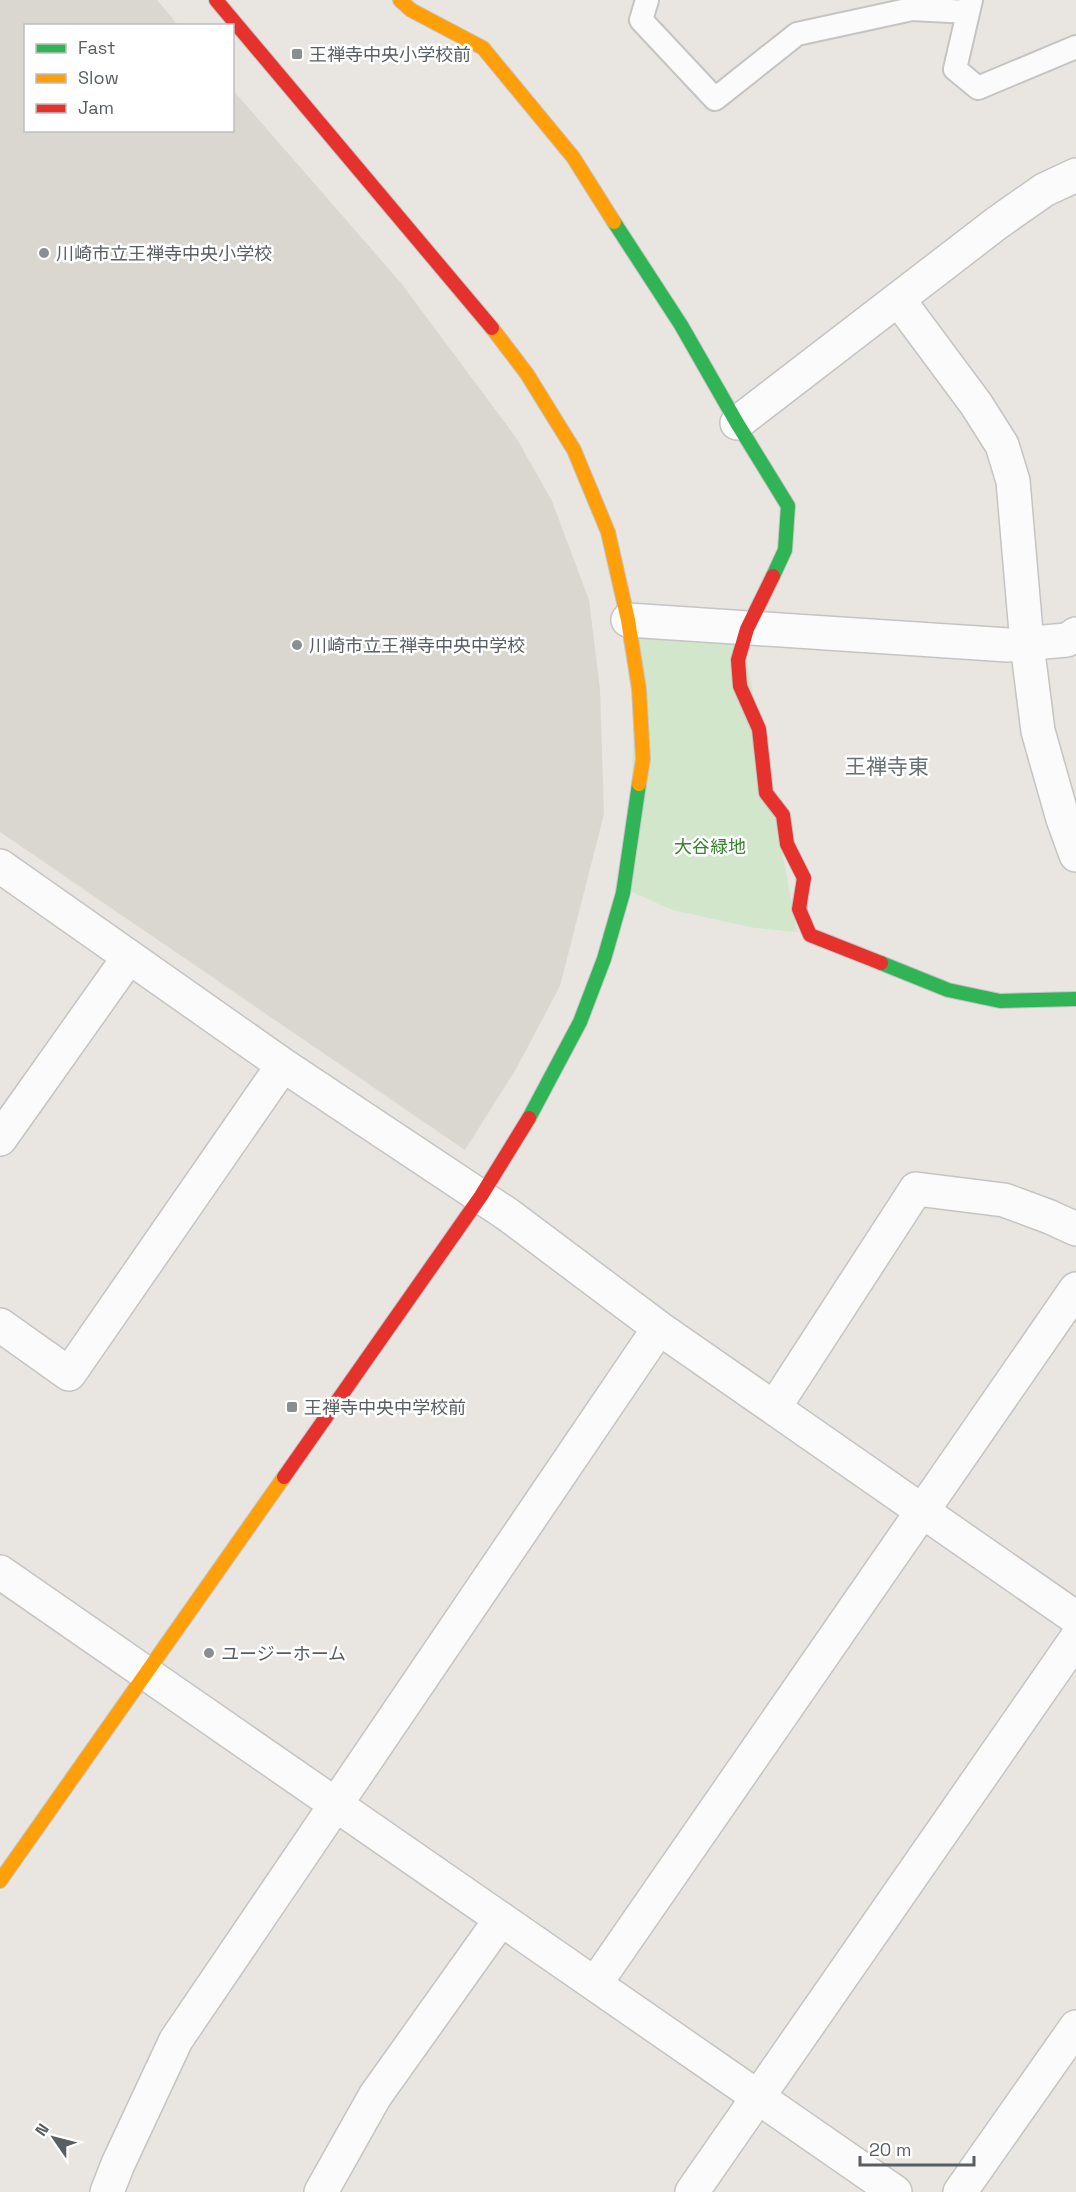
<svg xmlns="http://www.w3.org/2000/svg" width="1076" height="2192" viewBox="0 0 1076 2192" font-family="'Space Grotesk','Noto Sans JP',sans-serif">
	<rect width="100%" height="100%" fill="#e9e6e2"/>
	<!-- education -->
	<path fill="#dad6d0" d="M 0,0 L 157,0 L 178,25 L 26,26 L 26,130 L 232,130 L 233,90 L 401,283 L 517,439 L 552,501 L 589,600 L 600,689 L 604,814 L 560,986 L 516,1069 L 465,1150 L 0,832 Z"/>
	<!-- green -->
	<path fill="#d2e6cb" d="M 635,627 L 741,628 L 797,932 L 755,928 L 672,910 L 630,891 Z"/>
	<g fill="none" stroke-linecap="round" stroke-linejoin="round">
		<defs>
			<path id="lane" d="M 647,0 L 641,20 L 715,99 L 797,34 L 912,9 L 968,12
				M 971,0 L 955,69 L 978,88 L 1076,47"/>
			<path id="street" d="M 898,299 L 976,404 L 1002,445 L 1013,481 L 1027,644 L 1038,731 L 1063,819 L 1076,855
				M 737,423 L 997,223 L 1044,190 L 1076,175
				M 628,620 L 1008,645 L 1067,640 L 1076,634
				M 0,866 L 283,1065 L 507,1214 L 659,1328 L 1076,1618
				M 0,1139 L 129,957
				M 0,1325 L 69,1374 L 283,1065
				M 774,1408 L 916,1189 L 1004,1200 L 1050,1217 L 1076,1229
				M 0,1572 L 895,2192
				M 595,1984 L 1076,1289
				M 107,2192 L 118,2164 L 176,2040 L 659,1328
				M 321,2192 L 375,2096 L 501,1919
				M 692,2192 L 1076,1639
				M 960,2192 L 1076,2027"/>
			<path id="fast" d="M 614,222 L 681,325 L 737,423 L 788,506 L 785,550 L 773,576
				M 881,963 L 948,990 L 1000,1001 L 1076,999
				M 529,1118 L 580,1022 L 604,959 L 623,893 L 639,784"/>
			<path id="slow" d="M 400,0 L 411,10 L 483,48 L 573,157 L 614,222
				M 492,328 L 527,374 L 574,450 L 608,532 L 628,620 L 639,689 L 643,759 L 639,784
				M 0,1881 L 284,1477"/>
			<path id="jam" d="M 216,0 L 492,328
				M 773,576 L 747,629 L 738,660 L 740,686 L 759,729 L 766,793 L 783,815 L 787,844 L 804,878 L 799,909 L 810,935 L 881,963
				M 284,1477 L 481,1196 L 529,1118"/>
		</defs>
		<!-- lane casing -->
		<use href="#lane" stroke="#c4c4c3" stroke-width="26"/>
		<!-- street casing -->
		<use href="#street" stroke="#c4c4c3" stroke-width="36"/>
		<!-- fast casing -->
		<use href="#fast" stroke="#c5c5c5" stroke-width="16"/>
		<!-- slow casing -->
		<use href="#slow" stroke="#c5c5c5" stroke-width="16"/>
		<!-- jam casing -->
		<use href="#jam" stroke="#c5c5c5" stroke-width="16"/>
		<!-- lane -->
		<use href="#lane" stroke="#fcfbfb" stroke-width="22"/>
		<!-- street -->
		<use href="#street" stroke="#fcfbfb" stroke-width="33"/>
		<!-- fast -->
		<use href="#fast" stroke="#30b455" stroke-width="14"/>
		<!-- slow -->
		<use href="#slow" stroke="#ff9f0a" stroke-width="14"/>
		<!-- jam -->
		<use href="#jam" stroke="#e5322d" stroke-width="14"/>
	</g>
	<!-- markers -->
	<g fill="#8b8e8e" stroke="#fff" stroke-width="2">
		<rect x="291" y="48" width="12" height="12" rx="3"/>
		<circle cx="44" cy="253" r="6"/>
		<circle cx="297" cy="645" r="6"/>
		<rect x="286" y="1401" width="12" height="12" rx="3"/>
		<circle cx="209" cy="1653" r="6"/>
	</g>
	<g text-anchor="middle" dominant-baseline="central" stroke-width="5" stroke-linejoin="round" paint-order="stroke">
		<!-- poi labels -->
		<g font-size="18" fill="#585e61" stroke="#fff" text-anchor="start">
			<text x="309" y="54">王禅寺中央小学校前</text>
			<text x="56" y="253">川崎市立王禅寺中央小学校</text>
			<text x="309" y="645">川崎市立王禅寺中央中学校</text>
			<text x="304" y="1407">王禅寺中央中学校前</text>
			<text x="221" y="1653">ユージーホーム</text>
		</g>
		<!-- park labels -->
		<g font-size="18" fill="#38822e" stroke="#fff">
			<text x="710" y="846">大谷緑地</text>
		</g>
		<!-- quarter labels -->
		<g font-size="21" fill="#697073" stroke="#fff">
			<text x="887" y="766">王禅寺東</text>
		</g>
	</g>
	<!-- legend -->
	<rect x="24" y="24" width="210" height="108" fill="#ffffff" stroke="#bcbfc0" stroke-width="1.5"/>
	<rect x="36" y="44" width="30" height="9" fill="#30b455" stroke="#bcbfc0" stroke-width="1.5"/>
	<text x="78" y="54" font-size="18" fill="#585e61">Fast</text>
	<rect x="36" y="74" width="30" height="9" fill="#ff9f0a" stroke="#bcbfc0" stroke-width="1.5"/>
	<text x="78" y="84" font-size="18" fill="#585e61">Slow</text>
	<rect x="36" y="104" width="30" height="9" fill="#e5322d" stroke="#bcbfc0" stroke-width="1.5"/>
	<text x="78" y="114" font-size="18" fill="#585e61">Jam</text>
	<!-- north arrow -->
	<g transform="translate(54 2138) rotate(305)" stroke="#ffffff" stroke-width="4.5" paint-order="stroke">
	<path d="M0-4.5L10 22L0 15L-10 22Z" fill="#585e61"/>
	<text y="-9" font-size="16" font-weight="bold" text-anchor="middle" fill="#585e61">N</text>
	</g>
	<!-- scale -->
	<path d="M860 2156v9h114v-9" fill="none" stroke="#585e61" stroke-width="3"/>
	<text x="869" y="2156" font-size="18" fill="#585e61" stroke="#ffffff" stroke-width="4.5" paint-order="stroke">20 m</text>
</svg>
